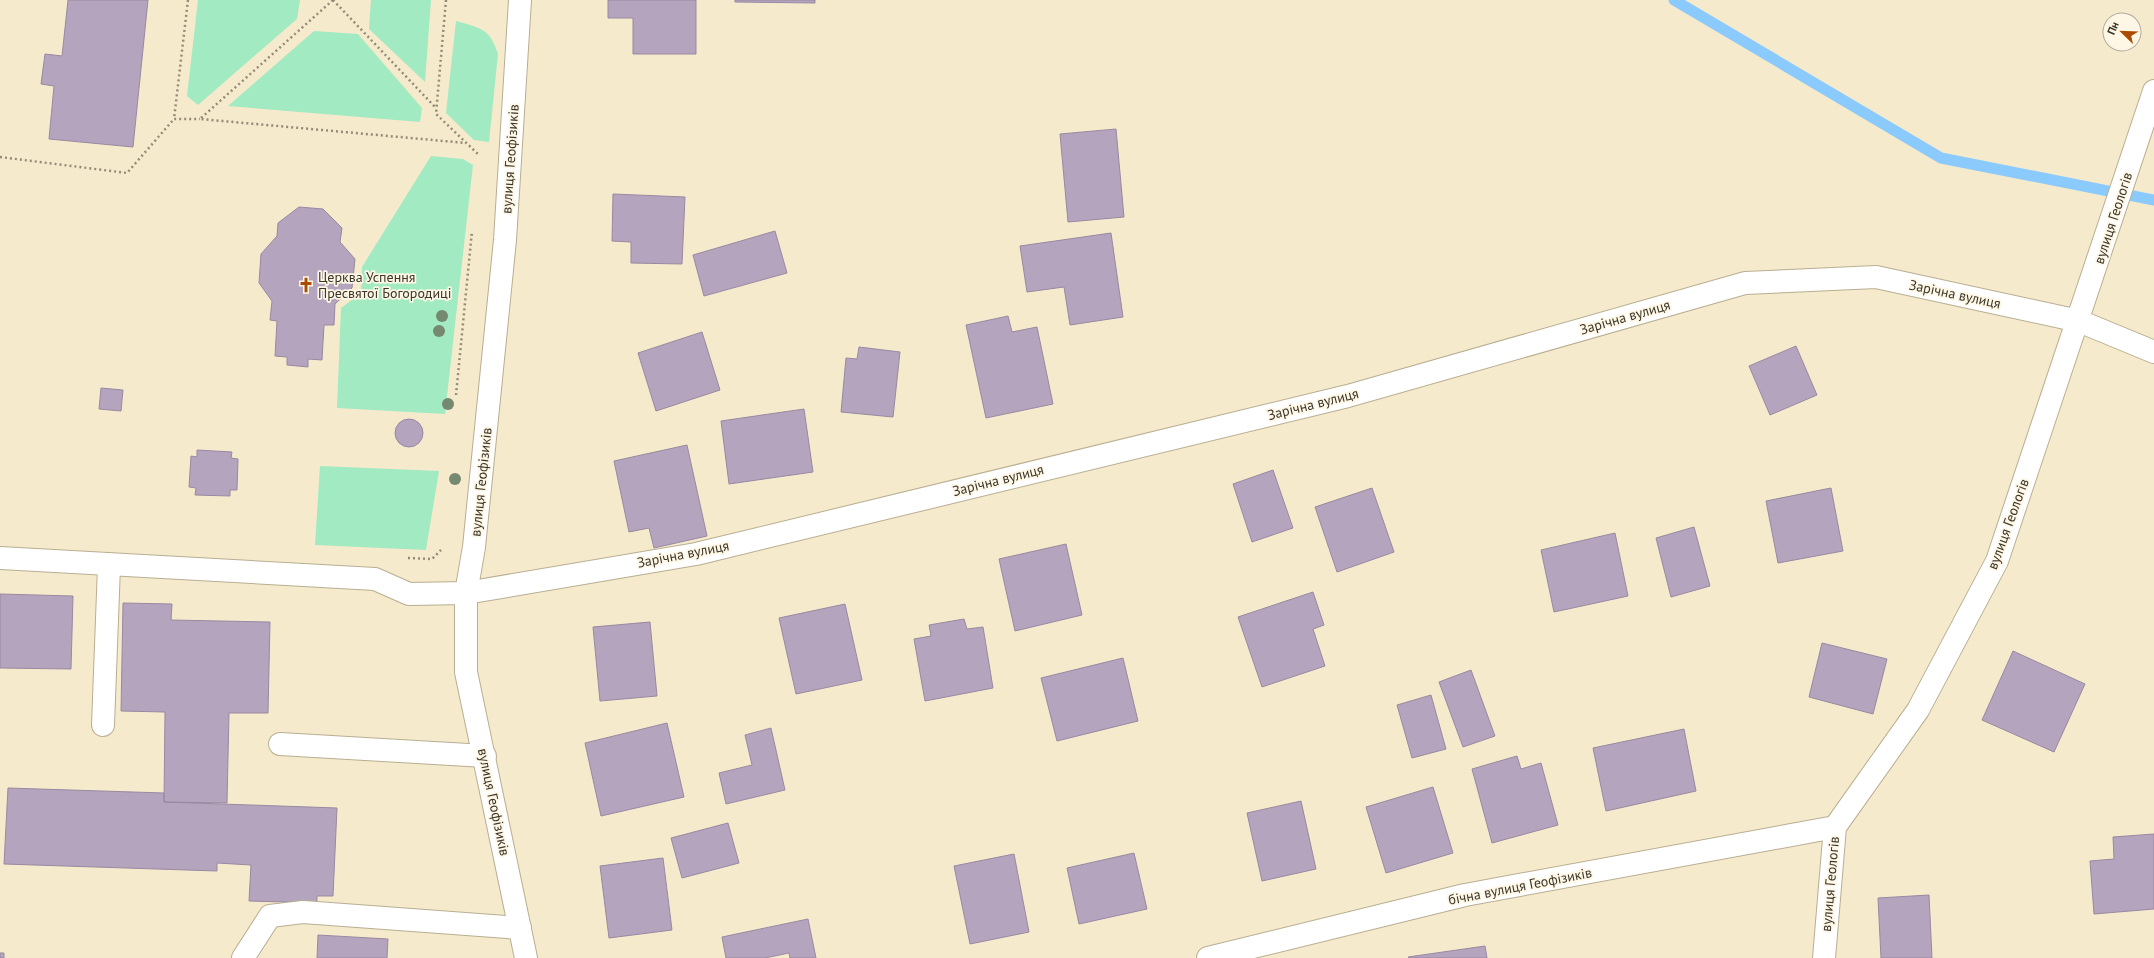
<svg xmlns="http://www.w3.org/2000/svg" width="2154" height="958" viewBox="0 0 2154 958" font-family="'PT Sans',sans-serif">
	<rect width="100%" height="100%" fill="#f6eacd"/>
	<!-- green -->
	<path fill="#a1eac2" d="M 198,0 L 300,0 L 297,19 L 198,105 L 187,96 Z
		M 371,0 L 431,0 L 425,82 L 369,29 Z
		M 456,21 C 480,28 490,28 498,54 L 489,142 L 474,140 L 446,113 Z
		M 314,31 L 358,34 L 422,108 L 420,122 L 228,106 Z
		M 431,156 L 463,159 L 473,165 L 445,414 L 337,408 L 341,308 L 361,293 L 362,267 Z
		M 320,466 L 439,471 L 426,550 L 315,545 Z"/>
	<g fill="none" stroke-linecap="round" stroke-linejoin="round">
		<!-- stream -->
		<path stroke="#8bcafc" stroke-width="11" d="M 1674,0 L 1941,158 L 2154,200"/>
	</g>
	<!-- building -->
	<path fill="#b4a4bd" stroke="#9889a2" d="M 68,0 L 148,0 L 133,147 L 49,139 L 54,86 L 41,84 L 45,54 L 62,56 Z
		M 608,0 L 696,0 L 696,54 L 633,54 L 633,18 L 608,18 Z
		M 735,0 L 815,0 L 815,3 L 735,2 Z
		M 1116,129 L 1124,217 L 1068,222 L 1060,134 Z
		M 613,194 L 685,197 L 682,264 L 631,263 L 631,242 L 612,241 Z
		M 299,207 L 323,209 L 342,228 L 340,242 L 355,259 L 352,288 L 335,304 L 334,325 L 324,325 L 322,360 L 308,359 L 308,367 L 287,365 L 287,357 L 275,356 L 277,321 L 270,320 L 272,301 L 259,283 L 261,254 L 277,236 L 278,223 Z
		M 775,231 L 787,273 L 704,296 L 693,255 Z
		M 1111,233 L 1123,317 L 1070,325 L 1064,287 L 1027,292 L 1020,246 Z
		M 1008,316 L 1012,332 L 1037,327 L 1053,404 L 986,418 L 966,325 Z
		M 702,332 L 720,390 L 656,411 L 638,353 Z
		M 1796,346 L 1817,395 L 1770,415 L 1749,366 Z
		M 859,347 L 900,352 L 893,417 L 841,412 L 846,358 L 857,359 Z
		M 101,388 L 123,390 L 121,411 L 99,409 Z
		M 804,409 L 813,472 L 729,484 L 721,421 Z
		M395 433a14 14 0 1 1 28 0a14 14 0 1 1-28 0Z
		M 687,445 L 707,536 L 654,548 L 649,528 L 629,532 L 614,461 Z
		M 197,450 L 232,452 L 231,458 L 238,459 L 237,490 L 230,490 L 230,496 L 195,495 L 196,488 L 189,487 L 191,456 L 197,457 Z
		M 1273,470 L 1293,528 L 1252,542 L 1233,484 Z
		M 1372,488 L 1394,552 L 1337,572 L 1315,507 Z
		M 1831,488 L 1843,551 L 1778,563 L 1766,501 Z
		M 1694,527 L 1710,586 L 1671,597 L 1656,538 Z
		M 1615,533 L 1628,596 L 1554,612 L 1541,550 Z
		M 1066,544 L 1082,615 L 1015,631 L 999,559 Z
		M 1313,592 L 1324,625 L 1313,629 L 1325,666 L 1262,687 L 1238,617 Z
		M 0,594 L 73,596 L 71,669 L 0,668 Z
		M 123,603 L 172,604 L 171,620 L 270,622 L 268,713 L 229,713 L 227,803 L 164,802 L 165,712 L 121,711 Z
		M 845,604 L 862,680 L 796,694 L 779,618 Z
		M 964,619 L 967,629 L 983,627 L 993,688 L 925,701 L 914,639 L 931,636 L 929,625 Z
		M 650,622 L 657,696 L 600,701 L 593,627 Z
		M 1822,643 L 1887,659 L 1873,714 L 1809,697 Z
		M 2013,651 L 2085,684 L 2054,752 L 1982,720 Z
		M 1123,658 L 1138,721 L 1057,741 L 1041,678 Z
		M 1471,670 L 1495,736 L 1463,747 L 1439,682 Z
		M 1431,695 L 1446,749 L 1412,758 L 1397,705 Z
		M 667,723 L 684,797 L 601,816 L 585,743 Z
		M 771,728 L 785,790 L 726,804 L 719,773 L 752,765 L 745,735 Z
		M 1684,729 L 1696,791 L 1606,811 L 1593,748 Z
		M 1517,756 L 1521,769 L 1541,763 L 1558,825 L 1492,843 L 1472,769 Z
		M 1433,787 L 1453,853 L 1386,873 L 1366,807 Z
		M 8,788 L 164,793 L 164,802 L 337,808 L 333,896 L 317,896 L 317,903 L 249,901 L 251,865 L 217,863 L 217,871 L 4,864 Z
		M 1301,801 L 1316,869 L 1262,881 L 1247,813 Z
		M 728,823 L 739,863 L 682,878 L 671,838 Z
		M 2154,834 L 2154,909 L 2094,914 L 2090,861 L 2114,859 L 2113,837 Z
		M 1134,853 L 1147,909 L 1079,924 L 1067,868 Z
		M 1014,854 L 1029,932 L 970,944 L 954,866 Z
		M 663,858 L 672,930 L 609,938 L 600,866 Z
		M 1929,895 L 1932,958 L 1881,958 L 1878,898 Z
		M 808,919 L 816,958 L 790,958 L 789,953 L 765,958 L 726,958 L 722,937 Z
		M 318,935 L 388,939 L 387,958 L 317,958 Z
		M 1485,946 L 1487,958 L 1409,958 L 1408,957 Z
		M 0,953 L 4,953 L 4,958 L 0,958 Z"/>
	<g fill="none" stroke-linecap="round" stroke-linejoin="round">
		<defs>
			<path id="service" d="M 0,558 L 375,579 L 409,594 L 466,593
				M 103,725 L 109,566
				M 280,744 L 485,756
				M 243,958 L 270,916 L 303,912 L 520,928"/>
			<path id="minor" d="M 520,0 L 505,240 L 474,547 L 466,593 L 466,672 L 526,958
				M 466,593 L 696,554 L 1348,396 L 1745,283 L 1876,277 L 2079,321 L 2154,352
				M 1208,958 L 1465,895 L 1835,827
				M 1824,958 L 1835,827 L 1918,710 L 1997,561 L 2154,91"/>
		</defs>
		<!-- service casing -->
		<use href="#service" stroke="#b9ae92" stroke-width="24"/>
		<!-- minor casing -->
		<use href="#minor" stroke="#b9ae92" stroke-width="24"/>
		<!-- path -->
		<path stroke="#948b77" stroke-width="2.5" stroke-dasharray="2 3" stroke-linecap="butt" d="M 188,0 L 174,119 L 200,119
			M 333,0 L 200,119 L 466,143
			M 333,0 L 436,108
			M 446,0 L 436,114 L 479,155
			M 0,157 L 127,173 L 174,119
			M 456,395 L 472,231
			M 408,558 L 432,559 L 441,550"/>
		<!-- service -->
		<use href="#service" stroke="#fff" stroke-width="22"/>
		<!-- minor -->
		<use href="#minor" stroke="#fff" stroke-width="22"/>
	</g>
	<!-- trees -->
	<g fill="#758870">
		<circle cx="442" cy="316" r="6"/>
		<circle cx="439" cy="331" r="6"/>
		<circle cx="448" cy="404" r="6"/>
		<circle cx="455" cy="479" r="6"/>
	</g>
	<!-- icons -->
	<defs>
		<symbol id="church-bare" viewBox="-9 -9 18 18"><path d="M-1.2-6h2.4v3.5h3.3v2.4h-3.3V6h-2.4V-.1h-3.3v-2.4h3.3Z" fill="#ab4b01" stroke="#fff7e6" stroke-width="2.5" paint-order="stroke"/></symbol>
	</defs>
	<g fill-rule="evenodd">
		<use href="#church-bare" x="295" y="274" width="22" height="22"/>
	</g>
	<g text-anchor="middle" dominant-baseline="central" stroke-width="3.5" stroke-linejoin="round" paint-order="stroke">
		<!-- street labels -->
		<g font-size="14" fill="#3b362a" stroke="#fff7e6">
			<text transform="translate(510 159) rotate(-86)">вулиця Геофізиків</text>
			<text transform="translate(2113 218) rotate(-72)">вулиця Геологів</text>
			<text transform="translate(1955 294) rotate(12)">Зарічна вулиця</text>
			<text transform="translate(1625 317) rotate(-16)">Зарічна вулиця</text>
			<text transform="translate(1313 404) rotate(-14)">Зарічна вулиця</text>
			<text transform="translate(998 480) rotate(-14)">Зарічна вулиця</text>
			<text transform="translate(481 482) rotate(-84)">вулиця Геофізиків</text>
			<text transform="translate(2008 524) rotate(-70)">вулиця Геологів</text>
			<text transform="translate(683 554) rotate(-11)">Зарічна вулиця</text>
			<text transform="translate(494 802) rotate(78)">вулиця Геофізиків</text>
			<text transform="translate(1830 884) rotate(-85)">вулиця Геологів</text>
			<text transform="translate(1520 886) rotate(-11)">бічна вулиця Геофізиків</text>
		</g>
		<!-- poi labels -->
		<g font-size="14" fill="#3b362a" stroke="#fff7e6" text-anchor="start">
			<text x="318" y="277">Церква Успення<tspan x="318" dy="16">Пресвятої Богородиці</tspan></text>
		</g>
	</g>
	<!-- north arrow -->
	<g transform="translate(2122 32) rotate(293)"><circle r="19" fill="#fff7e6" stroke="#b1aa9b"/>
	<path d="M0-3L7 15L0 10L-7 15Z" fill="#ab4b01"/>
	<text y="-6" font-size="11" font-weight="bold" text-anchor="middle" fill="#3b362a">Пн</text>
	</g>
</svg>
